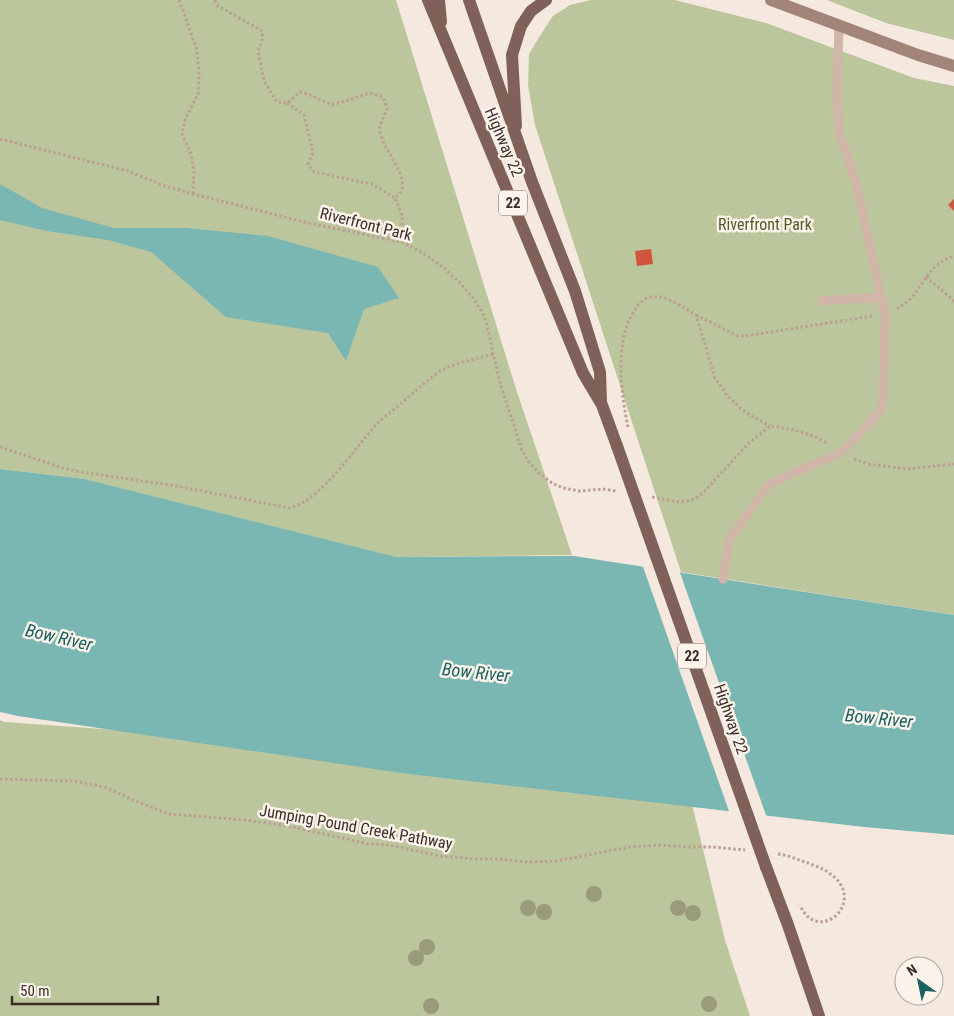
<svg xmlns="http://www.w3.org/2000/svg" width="954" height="1016" viewBox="0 0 954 1016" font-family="'Roboto Condensed',sans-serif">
	<rect width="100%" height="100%" fill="#f5e8de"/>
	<!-- green -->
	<path fill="#bcc69c" d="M 0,0 L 396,0 L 516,389 L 572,555 L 397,557 L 85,479 L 0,469 Z
		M 591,0 L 675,0 L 766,23 L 914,78 L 954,86 L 954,615 L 681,572 L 535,125 L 528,85 L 529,54 L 541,34 L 553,16 L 570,5 Z
		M 827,0 L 954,0 L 954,40 L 886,23 Z
		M 0,720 L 5,722 L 310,744 L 690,796 L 725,940 L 750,1016 L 0,1016 Z"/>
	<!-- water -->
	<path fill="#7ab6b2" d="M 0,184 L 42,208 L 114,228 L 186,228 L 268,236 L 378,267 L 399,298 L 364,309 L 346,361 L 328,333 L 226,317 L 151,252 L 108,240 L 47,231 L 0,220 Z
		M 0,469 L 85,479 L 397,557 L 574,556 L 954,615 L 954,835 L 864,827 L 401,773 L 18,716 L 0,712 Z"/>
	<!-- pier -->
	<path fill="#f5e8de" d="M 642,564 L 679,570 L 767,818 L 730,814 Z"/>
	<!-- building -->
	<path fill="#d2543f" d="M 954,199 L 954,211 L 948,205 Z
		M 651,249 L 653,264 L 637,266 L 635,251 Z"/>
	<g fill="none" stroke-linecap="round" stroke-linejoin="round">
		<!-- path -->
		<path stroke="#bb9f92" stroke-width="3" stroke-dasharray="2.5 2.5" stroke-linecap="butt" d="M 179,0 L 197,50 L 199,75 L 198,94 L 185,120 L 182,134 L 191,154 L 194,170 L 193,194
			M 215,0 L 218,6 L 261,30 L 263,38 L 258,51 L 264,81 L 277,102 L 287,103 L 300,92 L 310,95 L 332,105 L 370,93 L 383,97 L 387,109 C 385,115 379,124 380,131 C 383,150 406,172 402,189 C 401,193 398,195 395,198 L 402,215 L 402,242
			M 287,103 L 304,115 L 313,153 L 308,164 L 314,172 L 372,184 L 395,198
			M 0,139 L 128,171 L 162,185 L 193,194 L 308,223 L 402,242 L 423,253 L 445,269 L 460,283 L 472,297 L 483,313 L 489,333 L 493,354 L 501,386 L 522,450 L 528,461 L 539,473 L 552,483 L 563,488 L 580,491 L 603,489 L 616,491
			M 926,277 L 952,299 L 954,302
			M 897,309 C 900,306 904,304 907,302 C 925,285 928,264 954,256
			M 696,315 L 738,336 L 745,336 L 873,316
			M 628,427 C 621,393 614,341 634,311 C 638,304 642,299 651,297 C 666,294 683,308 696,315 L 715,378 L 726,394 L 740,408 L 753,417 L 770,426
			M 0,447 L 63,468 L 81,472 L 176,486 L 290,508 C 325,497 352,450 377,424 C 386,415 397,408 406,399 C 418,389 429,378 442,370 C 458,362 476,359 493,354
			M 854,459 L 868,464 L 907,469 L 954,464
			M 652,497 C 671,500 685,507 702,494 L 748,444 L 770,426 C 790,428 809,433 827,443
			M 0,779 L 73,781 L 105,787 L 133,800 L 169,814 L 244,820 L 283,825 L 369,844 L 389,845 L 440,856 L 476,859 L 498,859 L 528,862 L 556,861 L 630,847 L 656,845 L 689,847 L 712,847 L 745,850
			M 778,854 C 788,855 798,860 808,863 C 815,866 823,868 829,873 C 870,900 818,947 800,905"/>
		<!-- lane -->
		<path stroke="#cfb6a8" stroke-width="9" d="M 822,301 L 882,297
			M 723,579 L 729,540 L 769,484 L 842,452 L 873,419 L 881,409 L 883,399 L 885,315 L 856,183 L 839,132 L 837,88 L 839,26"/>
		<!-- secondary -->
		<path stroke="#a38479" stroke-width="12" d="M 771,0 L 918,55 L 954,66"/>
		<!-- primary -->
		<path stroke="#7f6159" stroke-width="12" d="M 428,0 L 583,373 L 602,405 L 617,446
			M 439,0 L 441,22
			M 469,0 L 532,182 L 575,291 L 600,372 L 601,403
			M 516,126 L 512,55 L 521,26 L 531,11 L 546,0
			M 766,867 L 788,925 L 819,1016"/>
		<!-- primary-bridge -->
		<path stroke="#7f6159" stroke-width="12" d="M 617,446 L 766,867"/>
	</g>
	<!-- trees -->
	<g fill="#9a9b7b">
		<circle cx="594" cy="894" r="8"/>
		<circle cx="528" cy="908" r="8"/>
		<circle cx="678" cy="908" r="8"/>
		<circle cx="544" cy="912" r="8"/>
		<circle cx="693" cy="913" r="8"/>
		<circle cx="427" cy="947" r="8"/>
		<circle cx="416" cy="958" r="8"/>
		<circle cx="709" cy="1004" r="8"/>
		<circle cx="431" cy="1006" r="8"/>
	</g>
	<g text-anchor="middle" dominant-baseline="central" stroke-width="5" stroke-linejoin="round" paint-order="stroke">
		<!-- shield labels -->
		<g fill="#fcf3eb" stroke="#756863" stroke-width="1">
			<rect x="499" y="190.5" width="28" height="25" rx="4"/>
			<rect x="678" y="643.5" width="28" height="25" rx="4"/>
		</g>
		<g font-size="15" font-weight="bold" fill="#3b2d29">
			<text x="513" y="203">22</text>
			<text x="692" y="656">22</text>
		</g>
		<!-- street labels -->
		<g font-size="16" fill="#3b2d29" stroke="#fcf3eb">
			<text transform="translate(504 142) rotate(67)">Highway 22</text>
			<text transform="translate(366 224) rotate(14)">Riverfront Park</text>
			<text transform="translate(731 719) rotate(71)">Highway 22</text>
			<text transform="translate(356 827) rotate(10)">Jumping Pound Creek Pathway</text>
		</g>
		<!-- park labels -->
		<g font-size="16" fill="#4f5c2a" stroke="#fcf3eb">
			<text x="765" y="224">Riverfront Park</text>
		</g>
		<!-- water labels -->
		<g font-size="18" font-style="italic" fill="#19625f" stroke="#fcf3eb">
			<text transform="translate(59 637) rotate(13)">Bow River</text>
			<text transform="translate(476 672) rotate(6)">Bow River</text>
			<text transform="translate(879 718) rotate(6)">Bow River</text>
		</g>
	</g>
	<!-- north arrow -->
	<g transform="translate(919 981) rotate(327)"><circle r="24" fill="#fcf3eb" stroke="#afa49d"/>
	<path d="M0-4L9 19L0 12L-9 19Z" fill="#19625f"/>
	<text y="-8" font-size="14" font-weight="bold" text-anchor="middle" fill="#3b2d29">N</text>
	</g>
	<!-- scale -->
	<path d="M12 996v8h146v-8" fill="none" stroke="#3b2d29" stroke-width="2.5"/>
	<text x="20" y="996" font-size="15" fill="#3b2d29" stroke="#fcf3eb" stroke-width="4" paint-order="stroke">50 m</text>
</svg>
